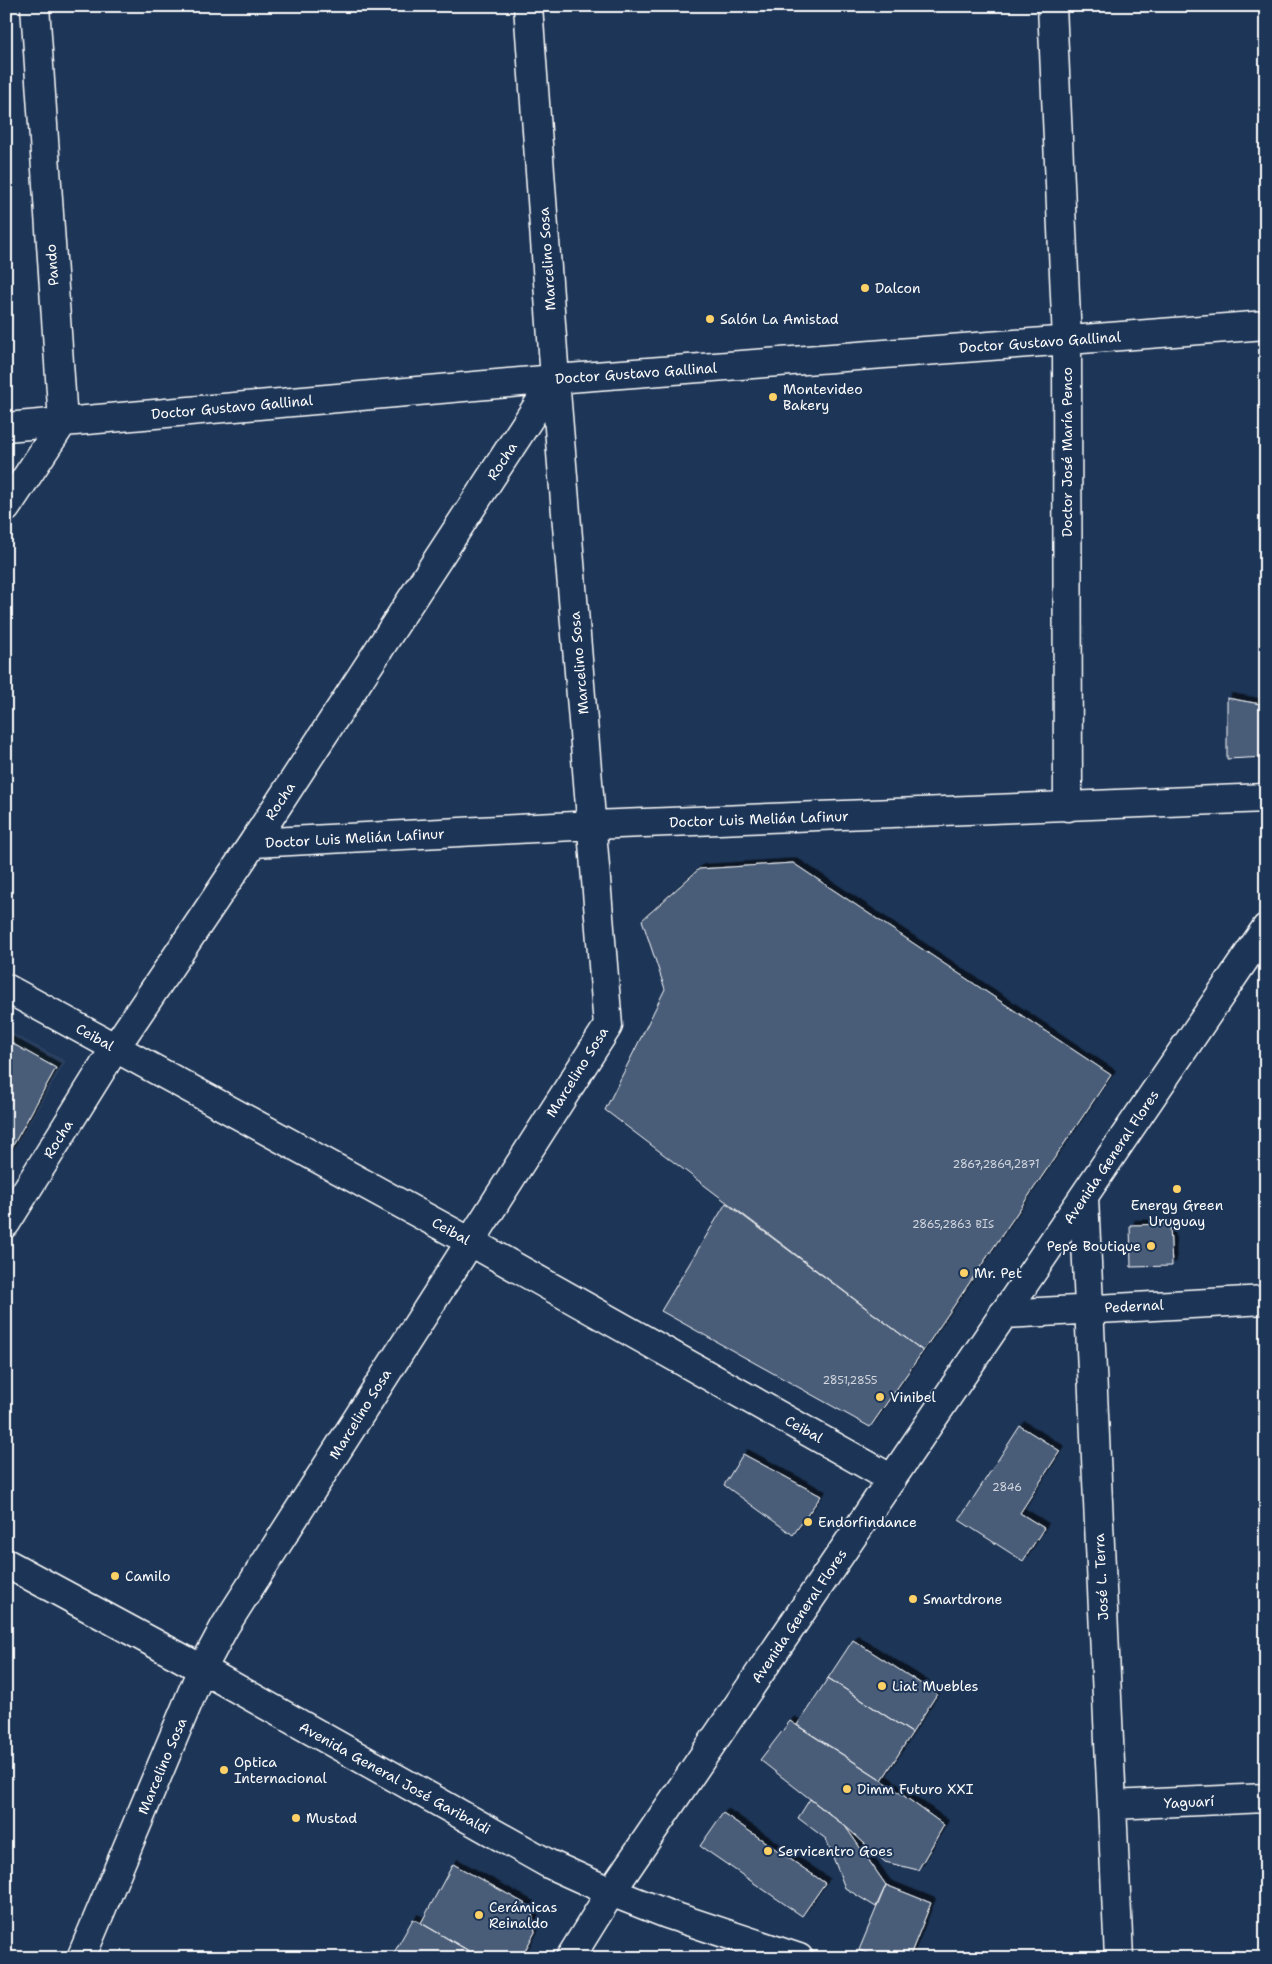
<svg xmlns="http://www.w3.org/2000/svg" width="1272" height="1964" viewBox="0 0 1272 1964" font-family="'Shantell Sans',sans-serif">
	<defs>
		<filter id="shadow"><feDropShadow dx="4.5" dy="-4.5" stdDeviation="0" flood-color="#0009"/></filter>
	</defs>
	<rect width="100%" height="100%" fill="#1d3557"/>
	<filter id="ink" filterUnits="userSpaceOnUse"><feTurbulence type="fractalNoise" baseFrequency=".02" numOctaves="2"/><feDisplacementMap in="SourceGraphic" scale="10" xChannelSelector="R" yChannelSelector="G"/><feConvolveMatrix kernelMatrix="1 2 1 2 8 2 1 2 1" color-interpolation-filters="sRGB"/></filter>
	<g filter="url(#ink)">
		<!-- built -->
		<path fill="#2a4161" d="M 6,1030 L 66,1061 L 6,1163 Z"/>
		<!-- building -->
		<path fill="#4a5d79" stroke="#fff" filter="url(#shadow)" d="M 1227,698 L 1266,705 L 1266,757 L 1227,759 Z
			M 793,863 L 1111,1075 L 923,1351 L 605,1110 L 665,989 L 642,920 L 699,869 Z
			M 6,1040 L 56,1068 L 6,1158 Z
			M 726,1203 L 923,1351 L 870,1427 L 661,1311 Z
			M 1170,1224 L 1172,1266 L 1131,1267 L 1130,1225 Z
			M 1020,1426 L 1060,1451 L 1020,1513 L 1044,1528 L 1023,1561 L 959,1520 Z
			M 743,1454 L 821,1496 L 793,1535 L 724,1485 Z
			M 853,1640 L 937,1694 L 912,1733 L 828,1678 Z
			M 828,1678 L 912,1733 L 882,1780 L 797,1725 Z
			M 790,1721 L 882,1780 L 944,1825 L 918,1870 L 885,1862 L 845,1826 L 760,1760 Z
			M 810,1799 L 845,1826 L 886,1885 L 876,1907 L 845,1888 L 826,1839 L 798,1818 Z
			M 723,1813 L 825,1883 L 802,1916 L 700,1846 Z
			M 453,1864 L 531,1907 L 535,1932 L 521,1958 L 481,1958 L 421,1923 Z
			M 886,1885 L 931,1903 L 909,1958 L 879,1958 L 859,1950 Z
			M 413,1919 L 421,1923 L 481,1958 L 391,1958 Z"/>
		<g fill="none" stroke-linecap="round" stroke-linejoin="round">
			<defs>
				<path id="minor" d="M 1052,6 L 1067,340 L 1068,807
					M 6,427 L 555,379 L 1266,325
					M 6,508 L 63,422 L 35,6
					M 253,843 L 593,825 L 1266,798
					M 6,988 L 469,1241 L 892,1479
					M 1084,1197 L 1119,1958
					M 6,1223 L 115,1048 L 253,843 L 555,379
					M 1003,1314 L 1266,1300
					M 6,1563 L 202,1669 L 549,1864 L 611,1892 L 667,1914 L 799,1958
					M 1112,1805 L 1266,1798
					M 81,1958 L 202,1669 L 225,1626 L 608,1026 L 555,379 L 528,6"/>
				<path id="major" d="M 570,1958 L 611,1892 L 1266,928"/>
			</defs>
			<!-- minor casing -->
			<use href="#minor" stroke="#fff" stroke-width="31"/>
			<!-- major casing -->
			<use href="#major" stroke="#fff" stroke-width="31"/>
			<!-- minor -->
			<use href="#minor" stroke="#1d3557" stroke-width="28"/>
			<!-- major -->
			<use href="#major" stroke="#1d3557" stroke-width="28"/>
		</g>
	</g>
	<!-- markers -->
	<g fill="#ffd166" stroke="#1d3557" stroke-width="2">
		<circle cx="865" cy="288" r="5"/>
		<circle cx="710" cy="319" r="5"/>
		<circle cx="773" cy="397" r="5"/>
		<circle cx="1177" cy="1189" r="5"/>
		<circle cx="1151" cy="1246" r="5"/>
		<circle cx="964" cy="1273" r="5"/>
		<circle cx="880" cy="1397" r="5"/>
		<circle cx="808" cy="1522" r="5"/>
		<circle cx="115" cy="1576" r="5"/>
		<circle cx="913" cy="1599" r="5"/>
		<circle cx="882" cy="1686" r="5"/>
		<circle cx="224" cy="1770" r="5"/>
		<circle cx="847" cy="1789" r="5"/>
		<circle cx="296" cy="1818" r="5"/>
		<circle cx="768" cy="1851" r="5"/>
		<circle cx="479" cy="1915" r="5"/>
	</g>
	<g text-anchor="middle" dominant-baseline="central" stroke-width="4" stroke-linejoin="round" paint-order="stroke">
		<!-- number labels -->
		<g font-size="11" fill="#d2d6de">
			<text x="996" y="1164">2867,2869,2871</text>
			<text x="953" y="1224">2865,2863 BIS</text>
			<text x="850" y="1380">2851,2855</text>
			<text x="1007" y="1487">2846</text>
		</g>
		<!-- street labels -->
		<g font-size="14" fill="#fff" stroke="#1d3557">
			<text transform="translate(547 259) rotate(-94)">Marcelino Sosa</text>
			<text transform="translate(52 265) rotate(-94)">Pando</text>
			<text transform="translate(1040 342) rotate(-4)">Doctor Gustavo Gallinal</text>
			<text transform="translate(636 373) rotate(-4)">Doctor Gustavo Gallinal</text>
			<text transform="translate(232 407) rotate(-5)">Doctor Gustavo Gallinal</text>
			<text transform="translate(1067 452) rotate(-90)">Doctor José María Penco</text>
			<text transform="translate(502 461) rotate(-57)">Rocha</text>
			<text transform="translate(579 663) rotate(-95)">Marcelino Sosa</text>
			<text transform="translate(280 801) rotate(-57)">Rocha</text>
			<text transform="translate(759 819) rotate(-2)">Doctor Luis Melián Lafinur</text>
			<text transform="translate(355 838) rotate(-3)">Doctor Luis Melián Lafinur</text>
			<text transform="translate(95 1037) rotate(29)">Ceibal</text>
			<text transform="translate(577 1072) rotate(-58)">Marcelino Sosa</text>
			<text transform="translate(58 1139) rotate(-58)">Rocha</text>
			<text transform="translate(1111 1157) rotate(-56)">Avenida General Flores</text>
			<text transform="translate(451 1231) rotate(29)">Ceibal</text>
			<text transform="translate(1134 1306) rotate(-3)">Pedernal</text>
			<text transform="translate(360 1414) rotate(-58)">Marcelino Sosa</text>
			<text transform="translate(804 1429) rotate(29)">Ceibal</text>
			<text transform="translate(1101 1577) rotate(-93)">José L. Terra</text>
			<text transform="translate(799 1616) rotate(-56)">Avenida General Flores</text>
			<text transform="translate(162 1766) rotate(-67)">Marcelino Sosa</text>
			<text transform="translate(395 1778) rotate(29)">Avenida General José Garibaldi</text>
			<text transform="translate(1189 1802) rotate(-3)">Yaguarí</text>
		</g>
		<!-- poi labels -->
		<g font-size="14" fill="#fff" stroke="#1d3557" text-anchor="start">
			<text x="875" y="288">Dalcon</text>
			<text x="720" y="319">Salón La Amistad</text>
			<text x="783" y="389">Montevideo<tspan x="783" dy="16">Bakery</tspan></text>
			<text x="1177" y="1205" text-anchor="middle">Energy Green<tspan x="1177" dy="16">Uruguay</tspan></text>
			<text x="1141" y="1246" text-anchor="end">Pepe Boutique</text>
			<text x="974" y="1273">Mr. Pet</text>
			<text x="890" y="1397">Vinibel</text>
			<text x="818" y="1522">Endorfindance</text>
			<text x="125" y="1576">Camilo</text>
			<text x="923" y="1599">Smartdrone</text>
			<text x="892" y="1686">Liat Muebles</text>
			<text x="234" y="1762">Optica<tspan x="234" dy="16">Internacional</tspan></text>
			<text x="857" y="1789">Dimm Futuro XXI</text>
			<text x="306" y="1818">Mustad</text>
			<text x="778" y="1851">Servicentro Goes</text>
			<text x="489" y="1907">Cerámicas<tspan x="489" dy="16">Reinaldo</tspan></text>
		</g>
	</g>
	<!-- margin -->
	<rect width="1272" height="1964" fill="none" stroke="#1d3557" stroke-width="25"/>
	<rect x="12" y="12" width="1247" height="1939" fill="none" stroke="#fff" stroke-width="2" filter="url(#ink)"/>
</svg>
